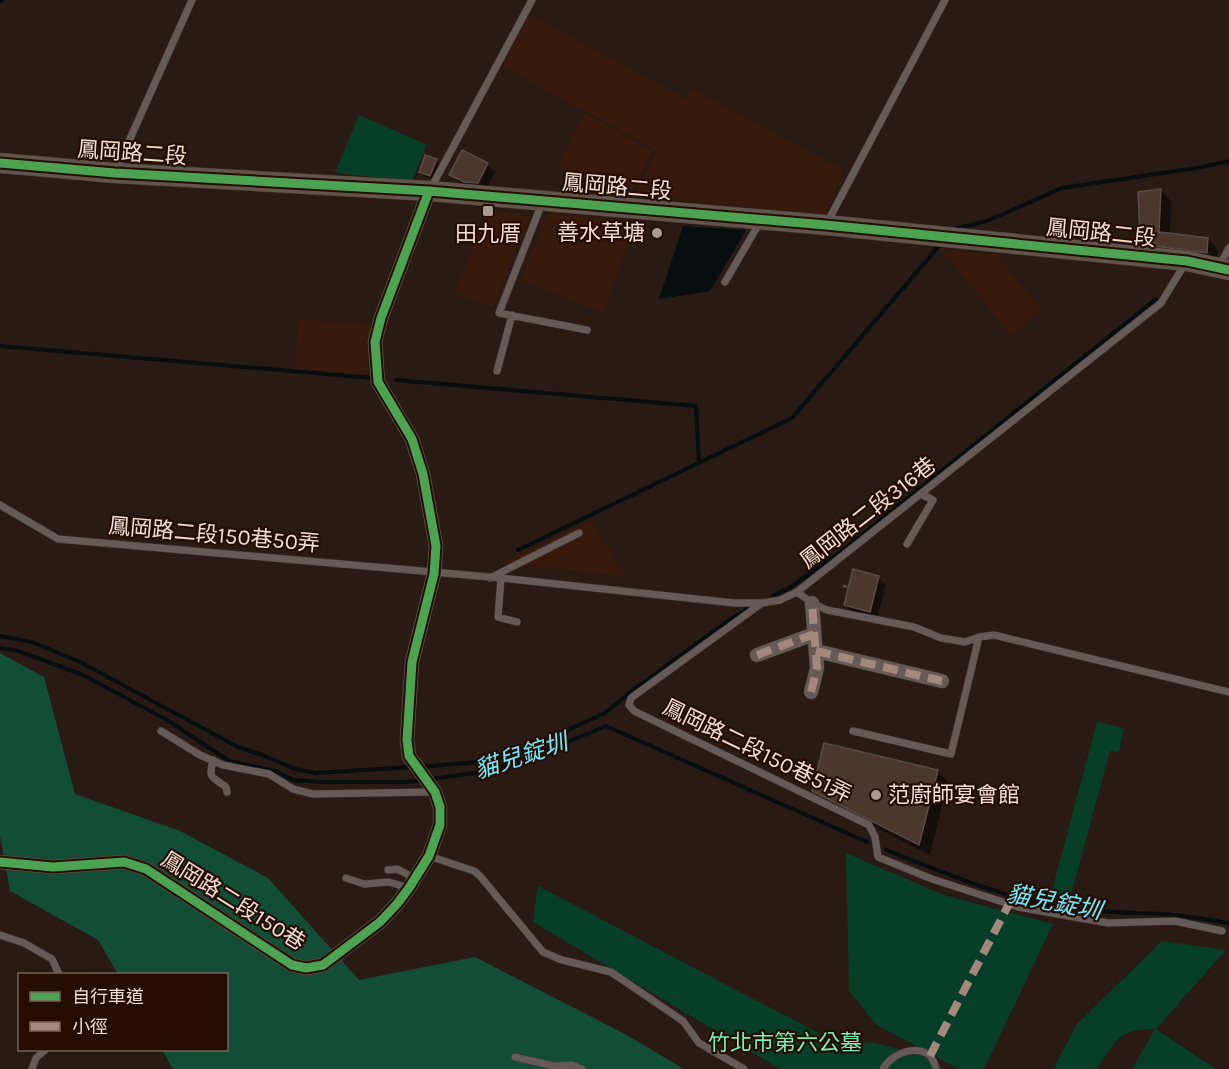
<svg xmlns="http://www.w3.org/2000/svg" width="1229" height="1069" viewBox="0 0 1229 1069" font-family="Karla,'Noto Sans TC',sans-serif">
	<rect width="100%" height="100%" fill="#291a13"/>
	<!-- built -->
	<path fill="#381a0c" d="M 530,15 L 686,99 L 692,89 L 844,170 L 824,214 L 634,196 L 658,151 L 502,66 Z
		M 585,114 L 653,151 L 630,195 L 608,193 L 557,165 Z
		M 487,211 L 530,216 L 493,306 L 455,294 Z
		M 547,214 L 635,220 L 604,313 L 521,280 Z
		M 943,251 L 995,254 L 1041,309 L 1011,336 Z
		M 299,319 L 371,325 L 367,376 L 294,373 Z
		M 590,521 L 625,576 L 502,563 Z"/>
	<!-- green -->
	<path fill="#063e28" d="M 359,115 L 427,145 L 412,181 L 335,173 Z
		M 1097,722 L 1124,728 L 1119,752 L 1110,751 L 1069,902 L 1050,898 Z
		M 846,853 L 944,895 L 1053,924 L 984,1069 L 959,1069 L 877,1025 L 849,991 Z
		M 538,886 L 832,1040 L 875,1043 L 924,1056 L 944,1069 L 780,1069 L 533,922 Z
		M 1162,941 L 1226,950 L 1156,1029 L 1216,1069 L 1132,1069 L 1155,1029 C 1117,1030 1117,1039 1097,1069 L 1053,1069 L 1077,1024 Z"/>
	<!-- forest -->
	<path fill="#114e35" d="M 0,653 L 44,677 L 75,794 L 180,831 L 268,878 L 359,980 L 475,957 L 625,1034 L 684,1069 L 173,1069 L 162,1050 L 226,1050 L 226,974 L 118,974 L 98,940 L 10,891 L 0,836 Z"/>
	<!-- water -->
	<path fill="#050d0e" d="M 683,226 L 746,230 L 710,291 L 659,299 Z"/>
	<!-- shadow -->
	<path fill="#0007" d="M 462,152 L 488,165 L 495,172 L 486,190 L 473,189 L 459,182 L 451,174 Z
		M 436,160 L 441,165 L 435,180 L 426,177 L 421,172 Z
		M 1161,190 L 1171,201 L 1170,235 L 1208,239 L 1218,250 L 1217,263 L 1167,256 L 1141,233 Z
		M 878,577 L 886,585 L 877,619 L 853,613 L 845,605 Z
		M 938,771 L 948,782 L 930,855 L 825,801 L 814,790 Z"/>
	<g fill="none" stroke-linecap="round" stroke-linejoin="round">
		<!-- stream -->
		<path stroke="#050d0e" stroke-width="4" d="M 0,1 L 2,0
			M 957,228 L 987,221 L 1062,188 L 1203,167 L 1229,161
			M 0,346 L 373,378
			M 396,380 L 696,406 L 699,462
			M 518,550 L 792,418 L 939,246
			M 773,596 L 789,588 L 838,554 L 1156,299
			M 0,636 L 32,642 L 80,662 L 238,747 L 262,755 L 295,769 L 316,773 L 412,767
			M 0,648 L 18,651 L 81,674 L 167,720 L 229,761 L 276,771 L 293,780 L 322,782 L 407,782 L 424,780
			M 420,767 L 489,761 L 520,752 L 605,713 L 633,690 L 729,620 L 748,609
			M 431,779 L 482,772 L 521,761 L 606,726 L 867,842
			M 886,850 C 945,873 1003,898 1065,908 C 1097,913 1129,912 1161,914 C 1183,915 1207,920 1229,923"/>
	</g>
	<!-- building -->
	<path fill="#4b372e" stroke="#584c46" stroke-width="1.5" d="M 462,150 L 488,163 L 478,183 L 464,182 L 449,175 Z
		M 425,155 L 437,159 L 430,176 L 419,172 Z
		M 1161,189 L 1159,232 L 1208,238 L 1207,253 L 1154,246 L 1153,235 L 1140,234 L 1138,192 Z
		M 853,569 L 879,576 L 870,612 L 844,605 Z
		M 824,743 L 938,770 L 919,845 L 812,791 Z"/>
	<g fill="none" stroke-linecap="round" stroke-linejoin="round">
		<defs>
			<path id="lane" d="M 116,170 L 192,0
				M 431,188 L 532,0
				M 542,203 L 499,313 L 587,330
				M 827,223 L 945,0
				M 1186,262 L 1161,303 L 797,592 L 780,600 L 762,603 L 631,698 L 629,705 L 634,711 L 869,825 L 875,837 L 878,857 L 932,879 L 1018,907 L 1108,923 L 1175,921 L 1222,931
				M 1220,265 L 1229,248
				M 725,282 L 760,222
				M 497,371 L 512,315
				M 0,505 L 58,539 L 501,578 L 734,603 L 762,603
				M 907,544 L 933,500 L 921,494
				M 490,578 L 579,533
				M 501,578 L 498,617 L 517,622
				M 797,592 L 812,603 L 827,610 L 914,627 L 941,638 L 965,642 L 979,637 L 994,635 L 1229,692
				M 161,731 L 200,755 L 223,765 L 269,774 L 293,789 L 313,794 L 435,792
				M 853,731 L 951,754 L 979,637
				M 213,760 C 208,780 212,776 226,787 L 227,792
				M 429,856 L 474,871 L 480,876 L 543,952 L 562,960 L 611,972 L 683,1021 L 699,1043 L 744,1069
				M 388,870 L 397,869 L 414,878
				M 346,878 L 364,884 L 389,882 L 409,888
				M 0,935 L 24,943 L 52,959 L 59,974
				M 515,1057 L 554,1066 L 572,1065 L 582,1069
				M 32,1069 L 36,1058 L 45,1050
				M 883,1069 C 894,1049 931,1040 936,1069"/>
			<path id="street" d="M 816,651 L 942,681
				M 757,655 L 814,634
				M 811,692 L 817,668 L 812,603
				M 0,862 L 53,867 L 124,862 L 146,869 L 292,965 L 306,968 L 323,965 L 380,922 L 397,904 L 409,888 L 429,856 L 440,825 L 440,807 L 435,792 L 409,756 L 407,740 L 412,662 L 434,574 L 436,546 L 423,474 L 412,439 L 378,382 L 375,342 L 381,318 L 429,191"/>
			<path id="secondary" d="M 0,163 L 115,173 L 429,191 L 826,225 L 1187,261 L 1229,270"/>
		</defs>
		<!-- lane casing -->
		<use href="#lane" stroke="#413530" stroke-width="8"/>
		<!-- street casing -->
		<use href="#street" stroke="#413530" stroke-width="15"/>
		<!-- secondary casing -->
		<use href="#secondary" stroke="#413530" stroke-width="21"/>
		<!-- path -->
		<path stroke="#645854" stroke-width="2" stroke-dasharray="4.5 4.5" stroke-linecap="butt" d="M 843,586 L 848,587"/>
		<!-- lane -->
		<use href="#lane" stroke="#655a55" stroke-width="7"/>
		<!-- street -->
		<use href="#street" stroke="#655a55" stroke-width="14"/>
		<!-- secondary -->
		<use href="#secondary" stroke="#60544b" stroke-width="20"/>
		<!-- quiet -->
		<path stroke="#a5887d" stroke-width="8" stroke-dasharray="15 8" stroke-linecap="butt" d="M 816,651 L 942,681
			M 757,655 L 814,634
			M 811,692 L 817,668 L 812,603
			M 930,1056 L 1009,904"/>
		<defs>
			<path id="cycleway" d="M 0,163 L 115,173 L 429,191 L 826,225 L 1187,261 L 1229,270
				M 0,862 L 53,867 L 124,862 L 146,869 L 292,965 L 306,968 L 323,965 L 380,922 L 397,904 L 409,888 L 429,856 L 440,825 L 440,807 L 435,792 L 409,756 L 407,740 L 412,662 L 434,574 L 436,546 L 423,474 L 412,439 L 378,382 L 375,342 L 381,318 L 429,191"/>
		</defs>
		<!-- cycleway casing -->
		<use href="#cycleway" stroke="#260d03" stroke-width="13"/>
		<!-- cycleway -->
		<use href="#cycleway" stroke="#4ca352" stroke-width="9"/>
	</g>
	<!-- markers -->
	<g fill="#aa9992" stroke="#260d03" stroke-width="2">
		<rect x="482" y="205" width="12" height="12" rx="3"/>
		<circle cx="657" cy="233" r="6"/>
		<circle cx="876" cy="795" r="6"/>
	</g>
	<g text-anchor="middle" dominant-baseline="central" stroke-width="4.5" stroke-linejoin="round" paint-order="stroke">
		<!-- street labels -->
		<g font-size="22" fill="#f0ddd6" stroke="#260d03">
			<text transform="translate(132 153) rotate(4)">鳳岡路二段</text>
			<text transform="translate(617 187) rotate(5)">鳳岡路二段</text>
			<text transform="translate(1101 233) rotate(6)">鳳岡路二段</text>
			<text transform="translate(868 513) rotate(-38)">鳳岡路二段316巷</text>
			<text transform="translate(214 535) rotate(5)">鳳岡路二段150巷50弄</text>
			<text transform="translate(757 751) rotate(26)">鳳岡路二段150巷51弄</text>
			<text transform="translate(233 901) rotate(32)">鳳岡路二段150巷</text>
		</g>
		<!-- poi labels -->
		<g font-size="22" fill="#f0ddd6" stroke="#260d03" text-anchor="end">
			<text x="645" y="233">善水草塘</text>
			<text x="488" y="234" text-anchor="middle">田九厝</text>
			<text x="888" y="795" text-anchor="start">范廚師宴會館</text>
		</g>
		<!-- park labels -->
		<g font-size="22" fill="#77eeb6" stroke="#260d03">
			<text x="785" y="1043">竹北市第六公墓</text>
		</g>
		<!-- water labels -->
		<g font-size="24" font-style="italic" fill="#73e7f7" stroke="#260d03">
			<text transform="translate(521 756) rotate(-18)">貓兒錠圳</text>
			<text transform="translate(1054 902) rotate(11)">貓兒錠圳</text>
		</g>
	</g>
	<!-- legend -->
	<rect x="18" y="973" width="210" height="78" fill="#260d03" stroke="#776057" stroke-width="1.5"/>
	<rect x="30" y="992" width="30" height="9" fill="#4ca352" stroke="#776057" stroke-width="1.5"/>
	<text x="72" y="1003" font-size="18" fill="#f0ddd6">自行車道</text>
	<rect x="30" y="1022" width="30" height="9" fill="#a5887d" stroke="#776057" stroke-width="1.5"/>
	<text x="72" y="1033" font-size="18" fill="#f0ddd6">小徑</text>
</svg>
